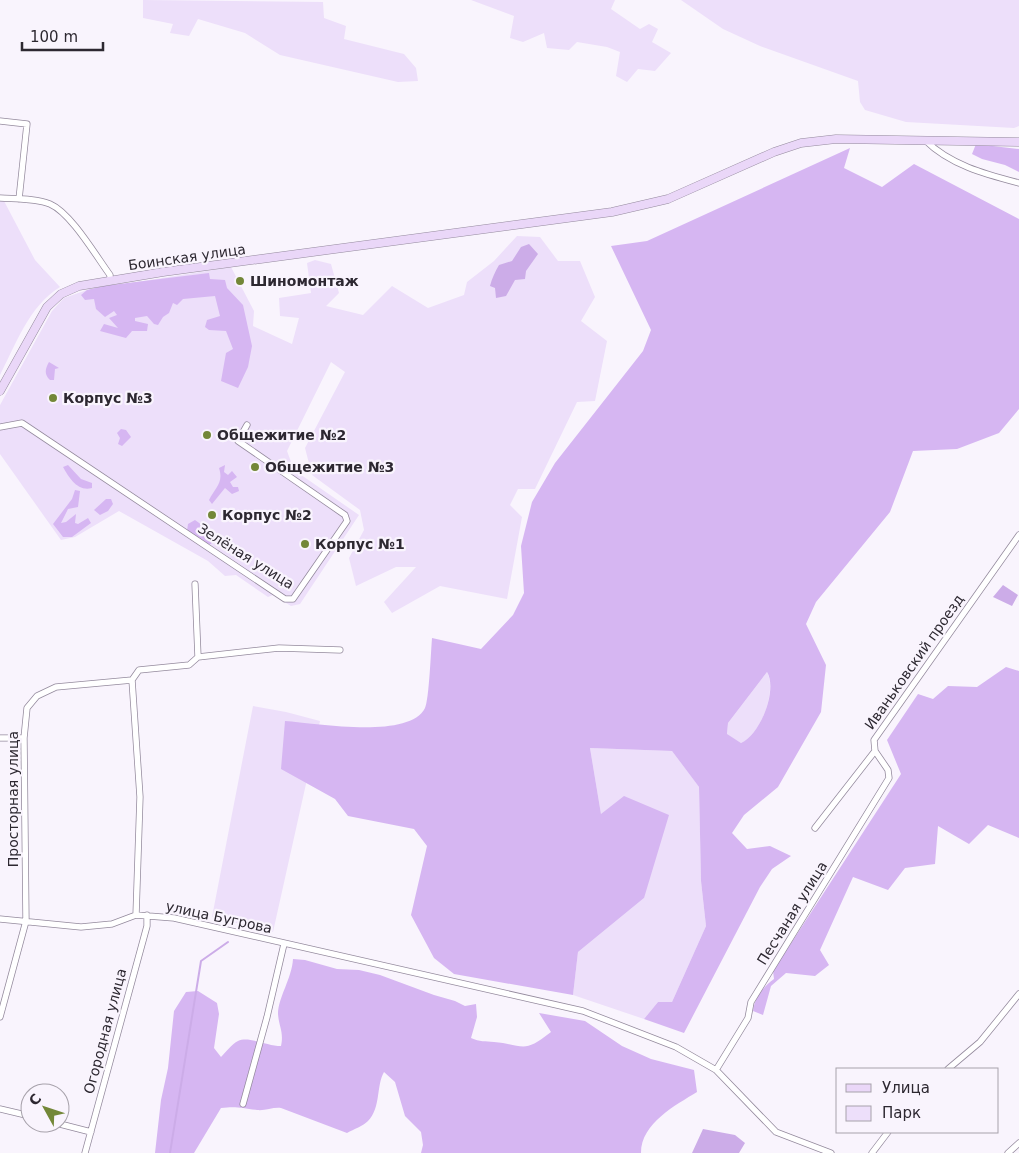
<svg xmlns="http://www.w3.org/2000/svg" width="1019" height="1153" viewBox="0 0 1019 1153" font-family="'DejaVu Sans',sans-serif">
	<rect width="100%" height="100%" fill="#f9f4fd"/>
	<!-- green -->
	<path fill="#eddffa" d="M 143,0 L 323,2 L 324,18 L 346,26 L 344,39 L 404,54 L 416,68 L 418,81 L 398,82 L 280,55 L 245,33 L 198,19 L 189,36 L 170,33 L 173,24 L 143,18 Z
		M 471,0 L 615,0 L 611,9 L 640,29 L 649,24 L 658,29 L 652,42 L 671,53 L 655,71 L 638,69 L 627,82 L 616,76 L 620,52 L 607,47 L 577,42 L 569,50 L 547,48 L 544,33 L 523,42 L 510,38 L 514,16 Z
		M 681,0 L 1019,0 L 1019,126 L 1014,128 L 906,122 L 865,110 L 860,102 L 858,81 L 760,46 L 723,29 Z
		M 0,201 L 4,201 L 35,260 L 60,287 C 29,306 16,344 0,375 Z
		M 517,236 L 540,237 L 558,261 L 580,261 L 595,297 L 581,321 L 607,341 L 595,401 L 577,402 L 535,489 L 518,489 L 510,505 L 522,517 L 507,599 L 440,586 L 392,613 L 384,602 L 416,567 L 396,567 L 356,586 L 349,558 L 364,530 L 360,510 L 312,475 L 305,448 L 345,372 L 331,362 L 287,451 L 294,470 L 359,515 L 300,604 L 291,606 L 273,595 L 268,597 L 236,575 L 225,576 L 208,561 L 119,511 L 75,537 L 61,540 L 0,454 L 0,405 L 52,311 L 64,298 L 87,290 L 231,267 L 254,311 L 253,326 L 292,344 L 299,318 L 280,316 L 279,298 L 311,293 L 307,263 L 315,260 L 331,264 L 339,293 L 326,306 L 363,315 L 392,286 L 428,308 L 464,295 L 467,282 L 494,261 Z
		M 767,672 C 777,691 761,734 741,743 L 727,735 L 728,723 Z
		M 253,706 L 286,712 L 320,721 L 273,932 L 212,917 Z
		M 590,748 L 672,751 L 699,787 L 701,881 L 706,926 L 672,1002 L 658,1002 L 644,1019 L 573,995 L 578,952 L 644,898 L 601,814 Z"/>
	<!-- forest -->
	<path fill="#d6b6f2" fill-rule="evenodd" d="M 976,144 L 1019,149 L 1019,172 L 1005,165 L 982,159 L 972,154 Z
		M 850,148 L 844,168 L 882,187 L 914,164 L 1019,219 L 1019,409 L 999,433 L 957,449 L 913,451 L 890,512 L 816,602 L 806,624 L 826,665 L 821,712 L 778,787 L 744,815 L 732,833 L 747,849 L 770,846 L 791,856 L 772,869 L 760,887 L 684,1033 L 644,1019 L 658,1002 L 672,1002 L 706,926 L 701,881 L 699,787 L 672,751 L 590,748 L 601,814 L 624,796 L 669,815 L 644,898 L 578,952 L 573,995 L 454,974 L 434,958 L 411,915 L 427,846 L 414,829 L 348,816 L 335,799 L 281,769 L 285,721 C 315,723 409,740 425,708 C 429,700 431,650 432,638 L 481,649 L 513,615 L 524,593 L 521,546 L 532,502 L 555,463 L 643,351 L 651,330 L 611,246 L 647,241 ZM 767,672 C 778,690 760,735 741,743 L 727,734 L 728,723 Z
		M 209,273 L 210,279 L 225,280 L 227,288 L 243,305 L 252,346 L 248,367 L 238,388 L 221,381 L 226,353 L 233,349 L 226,331 L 209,330 L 205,327 L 207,320 L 220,316 L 215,296 L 183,299 L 177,305 L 173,303 L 169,313 L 163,317 L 158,325 L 154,324 L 147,316 L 135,318 L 135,321 L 148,324 L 147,331 L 132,331 L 126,338 L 100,331 L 104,324 L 118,328 L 109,318 L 117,315 L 114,311 L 105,317 L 96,309 L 94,299 L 85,300 L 81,295 L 87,290 L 103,286 Z
		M 49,362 L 59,368 L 55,369 L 54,380 L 50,380 C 44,374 45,369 49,362 Z
		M 121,429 L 126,430 L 131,437 L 122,446 L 118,444 L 120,438 L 117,433 Z
		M 68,465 L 81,479 L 92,483 L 92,488 C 78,492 69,478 63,467 Z
		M 225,465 L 224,472 L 228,475 L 232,471 L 237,477 L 230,482 L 233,487 L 238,487 L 239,491 L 232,494 L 225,488 L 212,504 L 209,500 C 215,488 224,483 219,468 Z
		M 75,490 L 80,491 L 78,507 L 68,509 L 61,523 L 66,522 L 76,514 L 75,523 L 78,524 L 88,518 L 91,523 L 72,537 L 63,537 L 53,524 L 72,499 Z
		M 106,499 L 111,499 L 113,504 L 108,511 L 100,515 L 94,510 Z
		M 195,520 L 213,533 L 215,537 L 211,544 L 207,544 L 187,531 L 188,524 Z
		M 1006,667 L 1019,671 L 1019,838 L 988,825 L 969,844 L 938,826 L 935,864 L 905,868 L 888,890 L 853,877 L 820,950 L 829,965 L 815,976 L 786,973 L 771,986 L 763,1015 L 753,1011 C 755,997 763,987 774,979 L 773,971 L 901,774 L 887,740 L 918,694 L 933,699 L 948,686 L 977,687 Z
		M 293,959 L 305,960 L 337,969 L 359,970 L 380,975 L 434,995 L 455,1001 L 465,1006 L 476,1004 L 477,1017 L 471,1038 C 480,1042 485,1041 494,1042 C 525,1045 523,1054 551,1032 L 539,1013 L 585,1021 L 622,1046 L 651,1059 L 694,1070 L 697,1092 C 676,1105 641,1123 641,1153 L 421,1153 L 423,1145 L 421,1132 L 405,1116 L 395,1082 L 384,1072 C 376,1086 381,1108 368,1121 C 363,1126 354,1129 347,1133 L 281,1108 C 273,1107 265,1111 257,1110 C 242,1108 236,1106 221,1108 L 194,1153 L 155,1153 L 161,1100 L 168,1068 L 174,1011 L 186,992 L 198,991 L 217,1003 L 219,1014 L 214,1048 L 221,1057 C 226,1052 232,1044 238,1041 C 249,1036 267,1046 281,1046 C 284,1032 279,1027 278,1014 C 278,998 292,978 293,959 Z"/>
	<!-- water -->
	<path fill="#ccace8" d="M 529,244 L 538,254 L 526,271 L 525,279 L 515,280 L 506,296 L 496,298 L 495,288 L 490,286 C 492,278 495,272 499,265 L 512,261 L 521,247 Z
		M 1003,585 L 1018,595 L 1012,606 L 993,597 Z
		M 703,1129 L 735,1135 L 745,1143 L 739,1153 L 692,1153 Z"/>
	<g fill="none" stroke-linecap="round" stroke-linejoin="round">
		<!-- stream -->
		<path stroke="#ccace8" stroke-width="2" d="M 170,1153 L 201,961 L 228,942"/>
		<defs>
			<path id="street" d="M 0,121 L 27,124 L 19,199
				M 925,140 C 950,165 985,174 1019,183
				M 0,198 C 16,199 35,198 50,204 C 71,213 96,256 110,275 L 110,280
				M 0,427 L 22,423 L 273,591 L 285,599 L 293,599 L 347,521 L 345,515 L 238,441 L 247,425
				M 195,584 L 198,657
				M 132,680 L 140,797 L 136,915
				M 0,738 L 24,738
				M 815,828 L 875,751 L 874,740 L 1019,535
				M 0,919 L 81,927 L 112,924 L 136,915 L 174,918 L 583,1011 L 676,1047 L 716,1070 L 776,1132 L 831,1153
				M 0,1017 L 26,921 L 24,738 L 27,708 L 37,696 L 56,687 L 132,680 L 139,670 L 189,665 L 198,657 L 279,648 L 340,650
				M 948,1069 L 980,1042 L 1019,994
				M 716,1070 L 748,1018 L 751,1002 L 889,778 L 888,770 L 875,751
				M 243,1104 L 267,1017 L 284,944
				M 0,1109 L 30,1116
				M 56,1123 L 91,1132
				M 85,1153 L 147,926 L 147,915
				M 872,1153 L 888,1132
				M 1008,1153 L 1019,1143"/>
			<path id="secondary" d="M 0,391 L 47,307 L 61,294 L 79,286 L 163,272 L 612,212 L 668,199 L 774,152 L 801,143 L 836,139 L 1019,142"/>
		</defs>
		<!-- street casing -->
		<use href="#street" stroke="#948a9d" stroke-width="7"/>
		<!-- secondary casing -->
		<use href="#secondary" stroke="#948a9d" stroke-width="9"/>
		<!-- street -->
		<use href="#street" stroke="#fff" stroke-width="5.5"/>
		<!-- secondary -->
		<use href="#secondary" stroke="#ead7f8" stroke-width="8"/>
	</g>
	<!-- markers -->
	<g fill="#738738" stroke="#f9f4fd" stroke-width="2">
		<circle cx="240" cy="281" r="5"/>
		<circle cx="53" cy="398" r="5"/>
		<circle cx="207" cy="435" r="5"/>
		<circle cx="255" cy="467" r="5"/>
		<circle cx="212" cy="515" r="5"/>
		<circle cx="305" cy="544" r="5"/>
	</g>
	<g text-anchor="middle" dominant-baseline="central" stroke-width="4.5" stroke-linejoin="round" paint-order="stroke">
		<!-- street labels -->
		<g font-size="14" fill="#2d2831" stroke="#f9f4fd">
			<text transform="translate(187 257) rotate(-8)">Боинская улица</text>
			<text transform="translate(246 556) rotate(32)">Зелёная улица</text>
			<text transform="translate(914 662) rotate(-55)">Иваньковский проезд</text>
			<text transform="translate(13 799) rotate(-90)">Просторная улица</text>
			<text transform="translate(792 913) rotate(-58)">Песчаная улица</text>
			<text transform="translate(219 917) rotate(12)">улица Бугрова</text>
			<text transform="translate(105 1031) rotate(-75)">Огородная улица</text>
		</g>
		<!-- poi labels -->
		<g font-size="14" font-weight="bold" fill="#2d2831" stroke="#f9f4fd" text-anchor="start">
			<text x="250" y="281">Шиномонтаж</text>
			<text x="63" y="398">Корпус №3</text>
			<text x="217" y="435">Общежитие №2</text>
			<text x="265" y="467">Общежитие №3</text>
			<text x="222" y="515">Корпус №2</text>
			<text x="315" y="544">Корпус №1</text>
		</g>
	</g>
	<!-- legend -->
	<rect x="836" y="1068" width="162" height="65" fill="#f9f4fd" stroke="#a7a2ab"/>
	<rect x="846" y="1084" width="25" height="8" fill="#ead7f8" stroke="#a7a2ab"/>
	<text x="882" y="1093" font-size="15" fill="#2d2831">Улица</text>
	<rect x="846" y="1106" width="25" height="15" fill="#eddffa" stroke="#a7a2ab"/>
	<text x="882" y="1118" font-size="15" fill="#2d2831">Парк</text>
	<!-- north arrow -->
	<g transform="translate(45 1108) rotate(310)"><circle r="24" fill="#f9f4fd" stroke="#a7a2ab"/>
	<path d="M0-4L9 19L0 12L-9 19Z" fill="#738738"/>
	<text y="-8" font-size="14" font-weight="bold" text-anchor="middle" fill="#2d2831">С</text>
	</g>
	<!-- scale -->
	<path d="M22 42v8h81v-8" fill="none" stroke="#2d2831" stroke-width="2.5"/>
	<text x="30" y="42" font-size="15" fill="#2d2831" stroke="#f9f4fd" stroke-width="4" paint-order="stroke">100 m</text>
</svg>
